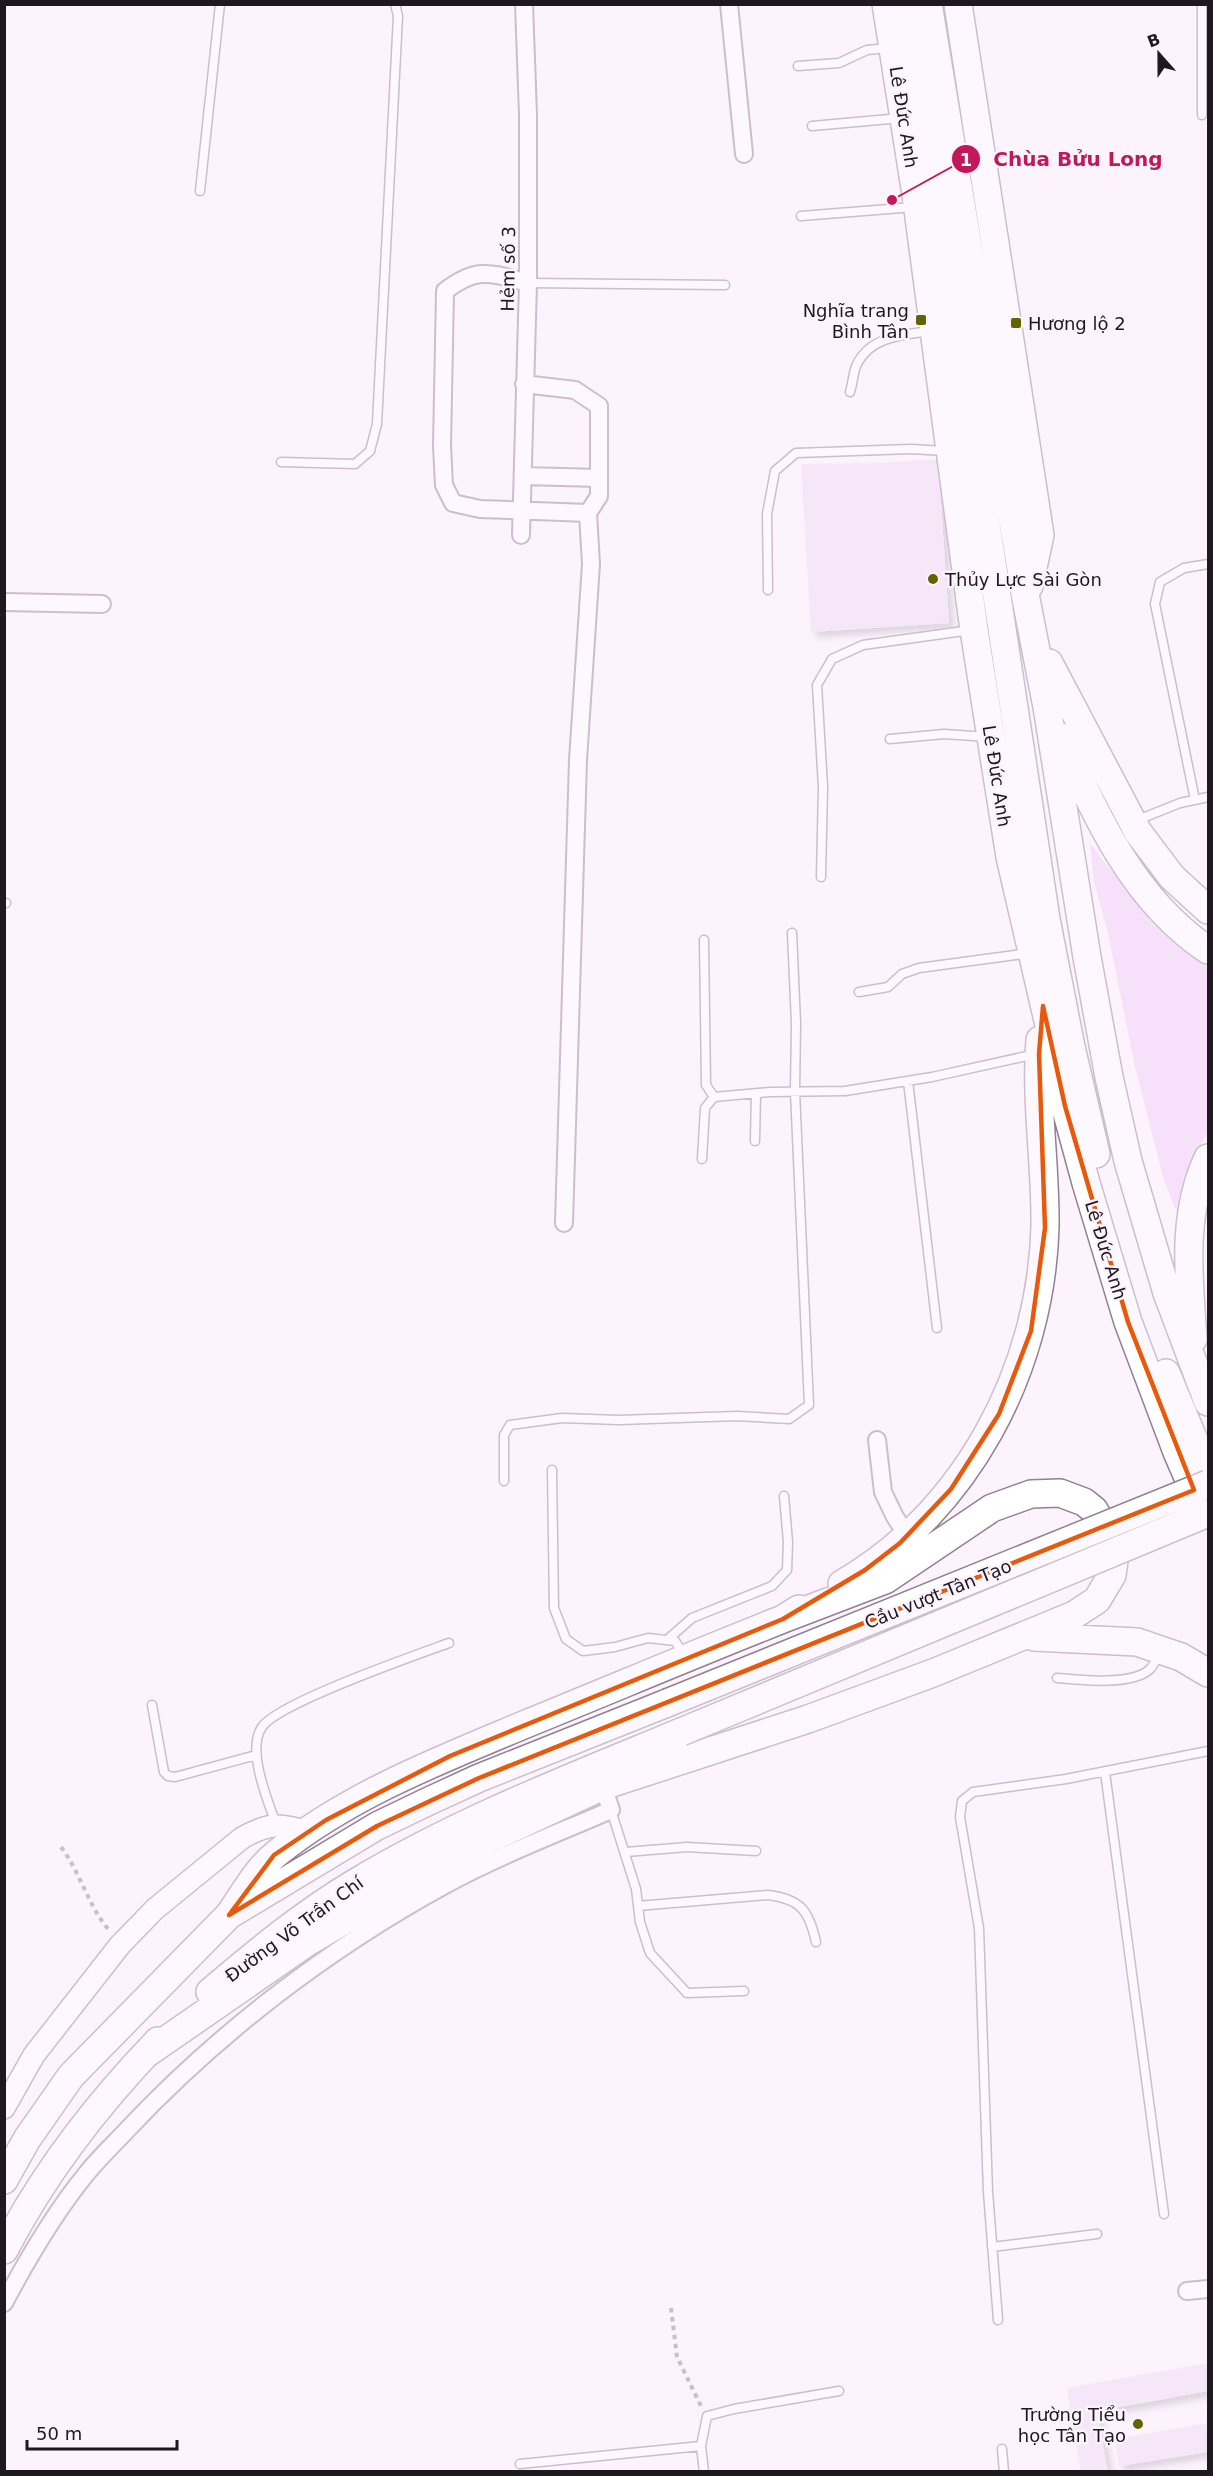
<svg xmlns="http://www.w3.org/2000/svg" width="1213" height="2476" viewBox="0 0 1213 2476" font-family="'DejaVu Sans',sans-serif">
	<defs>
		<filter id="shadow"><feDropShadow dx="5.5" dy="5.5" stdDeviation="3" flood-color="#0004"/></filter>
	</defs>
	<rect width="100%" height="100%" fill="#fcf3fd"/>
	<!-- green -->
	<path fill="#f1cdf6" d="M 1090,843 L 1108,867 L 1132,892 L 1149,920 L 1178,947 L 1208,967 L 1208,1131 L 1184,1176 L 1176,1211 L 1163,1177 L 1135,1067 L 1108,933 L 1094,882 Z"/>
	<!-- building -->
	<path fill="#efdaf1" filter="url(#shadow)" d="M 938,459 L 949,623 L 811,632 L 801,464 L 880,463 Z
		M 1208,2363 L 1208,2391 L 1097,2411 L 1108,2472 L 1081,2472 L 1067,2388 Z
		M 1208,2423 L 1208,2452 L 1119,2466 L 1115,2439 Z"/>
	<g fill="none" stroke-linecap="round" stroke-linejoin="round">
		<defs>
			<path id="service" d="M 1202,4 L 1202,115
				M 798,66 L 839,63 L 867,50 L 889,48
				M 812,126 L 901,118
				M 200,191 L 220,4
				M 801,216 L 914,207
				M 528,283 L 725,285
				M 850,392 C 853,383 853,372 857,364 C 871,336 903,335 930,331
				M 281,462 L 355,464 L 370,451 L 377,424 L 398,16 L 395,4
				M 768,590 L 767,514 L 775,471 L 796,453 L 911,449 L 946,451
				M 890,739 L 944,734 L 988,737
				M 1195,800 L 1155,604 L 1160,582 L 1184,568 L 1208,564
				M 1135,821 L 1180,803 L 1208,797
				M 821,877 L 823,787 L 817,685 L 832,659 L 863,645 L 971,630
				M 4,903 L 6,903
				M 704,940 L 706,1085 L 714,1097 L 770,1092 L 845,1091 L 932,1077 L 1036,1054
				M 859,992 L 888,987 L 902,974 L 919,968 L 1030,953
				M 908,1081 L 937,1328
				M 755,1141 L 756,1093
				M 702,1159 L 705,1108 L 714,1097
				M 552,1470 L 554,1608 L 566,1639 L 583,1651 L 615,1647 L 648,1638 L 675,1641 L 684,1655
				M 504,1481 L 504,1435 L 510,1425 L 562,1418 L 619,1420 L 737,1416 L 789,1419 L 809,1405 L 795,1091 L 796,1023 L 792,933
				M 667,1640 L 692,1618 L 772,1586 L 787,1570 L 788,1542 L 784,1496
				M 1057,1678 C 1079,1680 1133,1686 1150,1669 C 1154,1665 1157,1658 1160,1653
				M 152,1705 L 164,1772 L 168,1776 L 175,1777 L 256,1755
				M 1105,1772 L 1164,2214
				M 611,1810 L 636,1889 L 640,1922 L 650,1953 L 687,1993 L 744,1991
				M 276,1824 C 268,1801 246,1750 262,1727 C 278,1703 416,1655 449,1643
				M 626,1852 L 687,1847 L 756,1851
				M 638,1906 L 768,1895 C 801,1899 809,1911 816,1942
				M 992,2247 L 1097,2234
				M 998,2320 L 988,2192 L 979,1928 L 960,1817 L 962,1801 L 973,1792 L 1066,1779 L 1208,1751
				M 1002,2449 L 1004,2472
				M 520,2464 L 701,2446
				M 704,2472 L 701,2446 L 707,2416 L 734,2409 L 839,2391"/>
			<path id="minor" d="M 729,4 L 744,154
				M 528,283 C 491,273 477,266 445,291 L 442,446 L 444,485 L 453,503 L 480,509 L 588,513
				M 524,384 L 575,390 L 599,406 L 599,496 L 588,513 L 591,564 L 578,760 L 564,1223
				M 523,476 L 599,478
				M 521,535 L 528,283 L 528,115 L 524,4
				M 4,602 L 102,604
				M 877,1440 L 883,1492 L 895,1517 L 907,1535
				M 1187,2291 L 1208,2289
				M 4,2303 C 28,2258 54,2213 87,2173 C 99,2158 114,2144 127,2130 C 218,2033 328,1949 445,1885 C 498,1856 556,1834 611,1810 L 603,1786"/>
			<path id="tertiary" d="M 4,2108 L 34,2055 L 120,1945 L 155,1909 L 242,1838 C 268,1823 280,1823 308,1832"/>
			<path id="trunk" d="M 886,4 L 916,195 L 974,630 L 1010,857 L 1055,1051 L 1065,1106 L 1086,1183 L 1128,1322 L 1177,1452 L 1202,1510
				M 906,4 L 963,346 L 984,510 L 1046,919 L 1071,1047 L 1096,1154
				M 928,4 L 1026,599 L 1047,707 L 1087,957 L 1109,1077 L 1128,1161 L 1167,1293 L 1208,1402
				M 958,4 L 1040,535 L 1029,586
				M 1049,663 L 1138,832 L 1172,877 L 1208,910
				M 1061,737 C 1096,816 1133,900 1208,950
				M 1193,1339 C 1189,1279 1181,1214 1208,1158
				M 1166,1373 L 1208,1474
				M 842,1584 C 967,1511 1041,1370 1045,1227 C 1046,1165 1035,1102 1040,1040
				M 1034,1637 L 1137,1642 L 1181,1657 L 1208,1673
				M 229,1915 C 243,1895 257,1869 276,1854 C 349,1795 440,1760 526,1724 C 612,1689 697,1653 783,1619 L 799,1609
				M 210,1992 C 256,1953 303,1914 355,1883 C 458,1821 570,1778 681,1732
				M 146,2054 L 309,1941 L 423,1874 L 487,1840 L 603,1786 L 808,1719 L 933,1673 L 1074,1615 L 1097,1600 L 1112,1575 L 1114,1561 L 1109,1536 L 1094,1510 L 1084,1502 L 1060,1493 L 1031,1494 L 992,1508 L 885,1580 L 783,1619
				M 4,2180 L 27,2139 L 71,2076 L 229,1915 L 377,1826 L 429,1801 L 479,1778 L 667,1703
				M 4,2250 C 44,2173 98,2103 158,2041"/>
		</defs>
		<!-- service casing -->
		<use href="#service" stroke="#927f95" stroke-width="11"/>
		<!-- minor casing -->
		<use href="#minor" stroke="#927f95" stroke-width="20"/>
		<!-- tertiary casing -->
		<use href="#tertiary" stroke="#927f95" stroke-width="24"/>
		<!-- trunk casing -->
		<use href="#trunk" stroke="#927f95" stroke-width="30"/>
		<!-- path -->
		<path stroke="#8a828b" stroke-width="4" stroke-dasharray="4.5 4.5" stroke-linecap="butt" d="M 61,1847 C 80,1872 88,1905 108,1929
			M 671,2308 L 677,2357 L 701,2406"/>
		<!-- service -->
		<use href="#service" stroke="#fff" stroke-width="8"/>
		<!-- minor -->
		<use href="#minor" stroke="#fff" stroke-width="16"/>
		<!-- tertiary -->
		<use href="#tertiary" stroke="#fff" stroke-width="21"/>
		<!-- trunk -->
		<use href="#trunk" stroke="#fff" stroke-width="27"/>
		<defs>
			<path id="trunk-bridge" d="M 667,1703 L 1208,1484
				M 681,1732 L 1208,1513"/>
		</defs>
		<!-- trunk-bridge casing -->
		<use href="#trunk-bridge" stroke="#927f95" stroke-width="30" stroke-linecap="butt"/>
		<!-- trunk-bridge -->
		<use href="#trunk-bridge" stroke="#fff" stroke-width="27"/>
	</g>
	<!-- marked area -->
	<path d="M0 0H1213V2476H0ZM 1043,1006 L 1065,1106 L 1128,1322 L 1194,1490 L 479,1778 L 377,1826 L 229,1915 L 274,1855 L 326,1820 L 450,1756 L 783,1619 L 865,1570 L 900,1543 L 951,1489 L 999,1414 L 1031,1331 L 1045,1228 L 1039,1054 Z" fill="#fcf3fd" fill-opacity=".55" fill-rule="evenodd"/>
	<path fill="none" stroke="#e8590c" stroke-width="4.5" stroke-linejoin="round" d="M 1043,1006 L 1065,1106 L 1128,1322 L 1194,1490 L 479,1778 L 377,1826 L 229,1915 L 274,1855 L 326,1820 L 450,1756 L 783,1619 L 865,1570 L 900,1543 L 951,1489 L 999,1414 L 1031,1331 L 1045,1228 L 1039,1054 Z"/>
	<!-- markers -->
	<g fill="#616400" stroke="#fcf3fd" stroke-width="2">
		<rect x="915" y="314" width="12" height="12" rx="3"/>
		<rect x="1010" y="317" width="12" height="12" rx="3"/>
		<circle cx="933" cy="579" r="6"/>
		<circle cx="1138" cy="2424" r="6"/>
	</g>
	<g text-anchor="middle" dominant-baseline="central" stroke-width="5" stroke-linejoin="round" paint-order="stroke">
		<!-- street labels -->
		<g font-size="18" fill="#1f1820" stroke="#fcf3fd">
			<text transform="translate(904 117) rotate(81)">Lê Đức Anh</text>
			<text transform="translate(508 269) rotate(-89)">Hẻm số 3</text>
			<text transform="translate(997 776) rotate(81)">Lê Đức Anh</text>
			<text transform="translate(1106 1250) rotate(73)">Lê Đức Anh</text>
			<text transform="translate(938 1594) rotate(-22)">Cầu vượt Tân Tạo</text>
			<text transform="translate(294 1929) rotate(-36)">Đường Võ Trần Chí</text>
		</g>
		<!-- poi labels -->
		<g font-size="18" fill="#1f1820" stroke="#fcf3fd" text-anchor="end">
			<text x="909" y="310">Nghĩa trang<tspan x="909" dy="21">Bình Tân</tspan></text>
			<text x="1028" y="323" text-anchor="start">Hương lộ 2</text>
			<text x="945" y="579" text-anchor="start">Thủy Lực Sài Gòn</text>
			<text x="1126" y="2414">Trường Tiểu<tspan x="1126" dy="21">học Tân Tạo</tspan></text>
		</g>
	</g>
	<!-- callouts -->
	<path fill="none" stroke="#c2185b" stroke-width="2" d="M892 200L966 159"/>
	<g fill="#c2185b" stroke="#fcf3fd" stroke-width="2">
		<circle cx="892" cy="200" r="6"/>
		<circle cx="966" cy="159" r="15"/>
	</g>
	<g font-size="18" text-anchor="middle" font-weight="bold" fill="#fff">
		<text x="966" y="166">1</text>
	</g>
	<g font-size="20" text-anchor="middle" font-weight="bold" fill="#c2185b" stroke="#fcf3fd" stroke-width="5" stroke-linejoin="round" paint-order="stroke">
		<text x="1078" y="166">Chùa Bửu Long</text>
	</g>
	<!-- border -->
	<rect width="1213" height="2476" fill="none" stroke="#1f1820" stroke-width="12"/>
	<!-- north arrow -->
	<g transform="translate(1159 54) rotate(339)" stroke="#fcf3fd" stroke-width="4.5" paint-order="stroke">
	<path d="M0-4.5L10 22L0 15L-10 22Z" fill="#1f1820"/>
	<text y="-9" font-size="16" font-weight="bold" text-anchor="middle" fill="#1f1820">B</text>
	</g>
	<!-- scale -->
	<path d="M27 2440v9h150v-9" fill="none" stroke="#1f1820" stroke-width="3"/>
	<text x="36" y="2440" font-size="18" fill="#1f1820" stroke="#fcf3fd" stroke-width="4.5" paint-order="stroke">50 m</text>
</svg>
